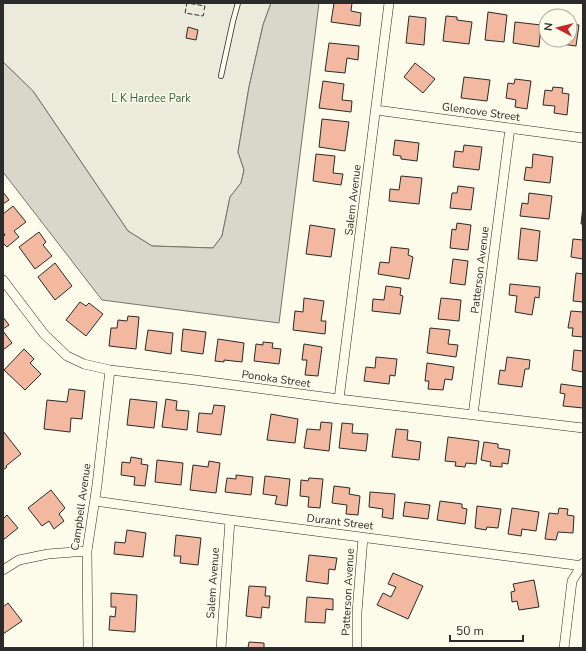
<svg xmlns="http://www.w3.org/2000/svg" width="586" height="651" viewBox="0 0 586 651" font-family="'Nunito Sans',sans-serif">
	<rect width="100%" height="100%" fill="#fdfbea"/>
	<!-- green -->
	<path fill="#ecebdb" stroke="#74746e" d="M 3,3 L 271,3 L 263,25 L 249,87 L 238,152 L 244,170 L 241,183 L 230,197 L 222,236 L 213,248 L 152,246 L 128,231 L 33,91 L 3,62 Z"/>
	<!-- water -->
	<path fill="#d8d7c9" stroke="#74746e" d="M 271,3 L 319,3 L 279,323 L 102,300 L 3,172 L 3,62 L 33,91 L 128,231 L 152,246 L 213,248 L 222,236 L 230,197 L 241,183 L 244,170 L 238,152 L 249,87 L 263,25 Z"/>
	<!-- building -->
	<path fill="#f2b8a0" stroke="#2b2b2b" d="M 334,3 L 352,3 L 351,11 L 361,13 L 360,26 L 331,22 Z
		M 488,12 L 507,15 L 504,42 L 485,40 Z
		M 409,16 L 426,18 L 424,45 L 406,43 Z
		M 446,16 L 457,17 L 457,20 L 472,22 L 469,44 L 443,41 Z
		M 515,22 L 541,25 L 539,47 L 513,43 Z
		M 570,24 L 579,25 L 576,46 L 553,43 L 554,40 L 570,40 Z
		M 188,27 L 198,30 L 196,40 L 186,38 Z
		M 329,43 L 359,46 L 358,60 L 347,58 L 345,73 L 325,71 Z
		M 415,63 L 435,79 L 423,93 L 404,77 Z
		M 464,77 L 490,80 L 487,101 L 461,98 Z
		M 515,79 L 531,81 L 527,109 L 515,107 L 516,100 L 506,98 L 508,83 L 514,84 Z
		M 323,81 L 344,84 L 342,100 L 352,101 L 351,112 L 319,108 Z
		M 553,87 L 563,88 L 562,93 L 569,94 L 567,115 L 554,113 L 555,106 L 543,105 L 545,90 L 552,91 Z
		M 322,119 L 349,122 L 345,151 L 319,147 Z
		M 395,140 L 419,143 L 417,161 L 401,159 L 401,156 L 393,155 Z
		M 464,145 L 482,147 L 479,170 L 453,167 L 455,151 L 463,152 Z
		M 316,154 L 335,156 L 333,173 L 343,174 L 341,185 L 313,181 Z
		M 533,154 L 553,157 L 550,183 L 524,180 L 526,167 L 532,168 Z
		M 401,176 L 422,178 L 419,204 L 389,201 L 390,189 L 399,190 Z
		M 458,186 L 474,188 L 471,210 L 450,208 L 452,193 L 457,193 Z
		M 3,192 L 9,200 L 3,204 Z
		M 529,193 L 552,196 L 549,219 L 520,216 L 522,203 L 528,204 Z
		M 13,206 L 26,222 L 14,231 L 19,237 L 7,247 L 3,243 L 3,237 L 5,235 L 3,232 L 3,214 Z
		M 583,206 L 583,224 L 581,224 Z
		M 457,223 L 471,225 L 468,250 L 450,248 L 452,229 L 456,230 Z
		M 310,225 L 335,229 L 331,257 L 306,254 Z
		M 521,228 L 540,231 L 537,261 L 518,259 Z
		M 39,232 L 46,242 L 43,245 L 52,256 L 35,269 L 19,247 Z
		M 573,239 L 583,240 L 583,259 L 571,257 Z
		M 391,247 L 409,249 L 408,255 L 413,257 L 409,279 L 378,274 L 380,262 L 389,263 Z
		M 453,259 L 468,261 L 465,285 L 450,283 Z
		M 55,263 L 72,286 L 55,300 L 38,277 Z
		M 576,273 L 583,274 L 583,302 L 573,301 Z
		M 510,284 L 540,287 L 539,298 L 535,297 L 532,315 L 515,312 L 517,296 L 509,295 Z
		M 386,286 L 401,288 L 400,295 L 403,296 L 400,314 L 372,311 L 373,299 L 384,300 Z
		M 304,298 L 324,301 L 321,321 L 326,321 L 325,334 L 293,330 L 295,311 L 303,312 Z
		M 441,298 L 461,300 L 459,321 L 438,319 Z
		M 80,302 L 86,306 L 89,303 L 103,314 L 86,336 L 66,320 Z
		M 571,311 L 583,312 L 583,337 L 572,336 L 573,328 L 568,328 Z
		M 128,316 L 139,317 L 136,349 L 109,346 L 111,328 L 117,328 L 118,320 L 127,321 Z
		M 3,317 L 9,325 L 3,329 Z
		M 430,328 L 450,330 L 448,344 L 458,345 L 456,357 L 427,353 Z
		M 183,329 L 206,332 L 203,354 L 181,351 Z
		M 148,330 L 173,333 L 171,354 L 145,350 Z
		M 3,331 L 12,343 L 3,350 Z
		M 218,339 L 244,343 L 242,362 L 224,360 L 224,362 L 215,361 Z
		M 263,342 L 273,343 L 272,348 L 281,349 L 279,364 L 254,361 L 256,344 L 263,345 Z
		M 304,344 L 322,347 L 318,376 L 305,375 L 307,360 L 302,360 Z
		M 24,349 L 34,359 L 30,363 L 41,374 L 25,390 L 4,370 Z
		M 574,350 L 583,351 L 583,372 L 572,370 Z
		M 376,357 L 397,359 L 395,376 L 390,375 L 389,384 L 364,381 L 366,367 L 375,368 Z
		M 507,357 L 530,360 L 529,369 L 525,369 L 522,387 L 498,384 L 500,370 L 505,371 Z
		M 427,363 L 454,367 L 452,380 L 445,379 L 443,390 L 428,389 L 429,381 L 425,381 Z
		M 561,384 L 583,387 L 583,408 L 563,406 L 565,394 L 560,393 Z
		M 69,389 L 85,391 L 82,419 L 71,418 L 70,432 L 44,429 L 47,400 L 67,402 Z
		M 130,399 L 157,402 L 154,428 L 127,425 Z
		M 166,399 L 177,401 L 176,410 L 189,411 L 187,430 L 162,427 Z
		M 214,405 L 225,406 L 221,435 L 197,432 L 199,413 L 212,414 Z
		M 271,414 L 298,419 L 295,443 L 267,440 Z
		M 321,422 L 332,423 L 329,451 L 304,448 L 307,429 L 320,430 Z
		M 342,423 L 353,424 L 352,433 L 368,434 L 366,451 L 339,448 Z
		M 396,429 L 408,430 L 407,440 L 421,442 L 419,460 L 392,457 Z
		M 3,431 L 21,454 L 6,466 L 7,467 L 3,470 Z
		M 448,437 L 479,441 L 476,464 L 466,463 L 465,467 L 455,466 L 456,462 L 445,461 Z
		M 484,442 L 498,444 L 498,448 L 510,450 L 508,464 L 502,463 L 502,467 L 490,466 L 491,462 L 481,460 Z
		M 131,457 L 142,459 L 141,464 L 148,465 L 145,486 L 134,485 L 135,477 L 121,475 L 122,462 L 130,463 Z
		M 157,460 L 183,463 L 181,485 L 155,482 Z
		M 209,461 L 220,463 L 216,493 L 190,490 L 193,465 L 208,467 Z
		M 236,475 L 253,477 L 251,495 L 225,492 L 227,478 L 236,479 Z
		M 265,476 L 290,479 L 287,506 L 275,504 L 277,496 L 263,494 Z
		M 309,478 L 323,479 L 320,508 L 308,507 L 309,497 L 300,496 L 301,480 L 308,481 Z
		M 334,486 L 350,488 L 349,494 L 360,496 L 358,515 L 346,514 L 347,505 L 332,503 Z
		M 51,490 L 65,508 L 59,514 L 64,521 L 54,529 L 49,521 L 42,526 L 28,508 Z
		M 370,492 L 395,494 L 393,519 L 382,517 L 383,509 L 369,507 Z
		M 440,501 L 462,504 L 462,508 L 467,509 L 465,524 L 437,520 Z
		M 405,502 L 430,505 L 428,519 L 403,516 Z
		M 477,506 L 501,509 L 498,528 L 487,527 L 486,530 L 475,528 Z
		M 512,508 L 539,512 L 536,531 L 522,529 L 521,536 L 508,534 Z
		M 559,508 L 568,509 L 567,515 L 574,516 L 573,533 L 558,532 L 556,540 L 545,539 L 549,513 L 558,514 Z
		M 7,515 L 18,528 L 3,540 L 3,519 Z
		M 127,530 L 146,533 L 143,557 L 114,554 L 115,542 L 125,543 Z
		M 176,535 L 201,538 L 198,565 L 180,563 L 181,556 L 174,556 Z
		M 309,555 L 337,558 L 335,570 L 329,569 L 328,584 L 306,581 Z
		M 393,573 L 423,586 L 408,619 L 377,605 L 383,593 L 391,597 L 396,587 L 388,584 Z
		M 534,580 L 539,607 L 519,610 L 517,601 L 512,602 L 511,592 L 515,591 L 513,584 Z
		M 249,586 L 266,587 L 265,596 L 270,596 L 269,608 L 262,607 L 261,618 L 246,616 Z
		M 111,593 L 137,595 L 135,632 L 109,630 L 110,616 L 115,617 L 116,607 L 111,607 Z
		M 307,597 L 333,599 L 333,610 L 326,609 L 325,623 L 305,622 Z
		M 8,603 L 22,621 L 3,634 L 3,607 Z
		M 249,642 L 264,643 L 264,648 L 248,648 Z"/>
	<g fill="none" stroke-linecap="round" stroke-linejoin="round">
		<defs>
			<path id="service" d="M 221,76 L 233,21 L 238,3"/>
			<path id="minor" d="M 376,110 L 583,138
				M 3,280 L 44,334 L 67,356 L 84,364 L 110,370 L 195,380 L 339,399 L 583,428
				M 339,399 L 389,3
				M 473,415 L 510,128
				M 95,501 L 230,520 L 583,566
				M 3,570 L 19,560 L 48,554 L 87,551
				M 88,648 L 87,551 L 97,485 L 110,370
				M 221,648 L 230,520
				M 357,648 L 357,612 L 363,537
				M 564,648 L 572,581 L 583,563"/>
		</defs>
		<!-- service casing -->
		<use href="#service" stroke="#2b2b2b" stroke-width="6"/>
		<!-- minor casing -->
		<use href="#minor" stroke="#2b2b2b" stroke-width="10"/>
		<!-- service -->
		<use href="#service" stroke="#fdfbea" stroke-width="4.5"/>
		<!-- minor -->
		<use href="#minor" stroke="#fdfbea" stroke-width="9"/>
		<!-- fence -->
		<path stroke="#2b2b2b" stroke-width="1" stroke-dasharray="5 2" stroke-linecap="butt" d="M 204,13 L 203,16 L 185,13 L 187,3 L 205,6 L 204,10"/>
	</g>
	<g text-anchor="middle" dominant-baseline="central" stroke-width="3" stroke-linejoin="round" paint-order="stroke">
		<!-- park labels -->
		<g font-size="11" fill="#34623c" stroke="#fdfbea">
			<text x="151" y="98">L K Hardee Park</text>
		</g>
		<!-- street labels -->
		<g font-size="11" fill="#2b2b2b" stroke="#fdfbea">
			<text transform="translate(481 112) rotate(8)">Glencove Street</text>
			<text transform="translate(353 200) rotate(-83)">Salem Avenue</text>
			<text transform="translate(480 270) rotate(-83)">Patterson Avenue</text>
			<text transform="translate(276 379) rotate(8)">Ponoka Street</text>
			<text transform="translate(81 507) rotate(-82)">Campbell Avenue</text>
			<text transform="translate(340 522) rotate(7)">Durant Street</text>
			<text transform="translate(213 583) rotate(-86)">Salem Avenue</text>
			<text transform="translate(348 592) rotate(-87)">Patterson Avenue</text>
		</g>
	</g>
	<!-- border -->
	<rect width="586" height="651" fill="none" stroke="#2b2b2b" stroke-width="8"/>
	<!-- north arrow -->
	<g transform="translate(558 28) rotate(277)"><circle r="19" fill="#fdfbea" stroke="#a9a89e"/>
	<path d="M0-3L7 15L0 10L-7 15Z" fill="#c62828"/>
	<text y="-6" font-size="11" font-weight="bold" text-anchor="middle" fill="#2b2b2b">N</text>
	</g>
	<!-- scale -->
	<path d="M450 635v6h73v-6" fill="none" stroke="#2b2b2b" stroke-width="2"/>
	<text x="456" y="635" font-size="12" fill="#2b2b2b" stroke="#fdfbea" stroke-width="3" paint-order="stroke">50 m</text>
</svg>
